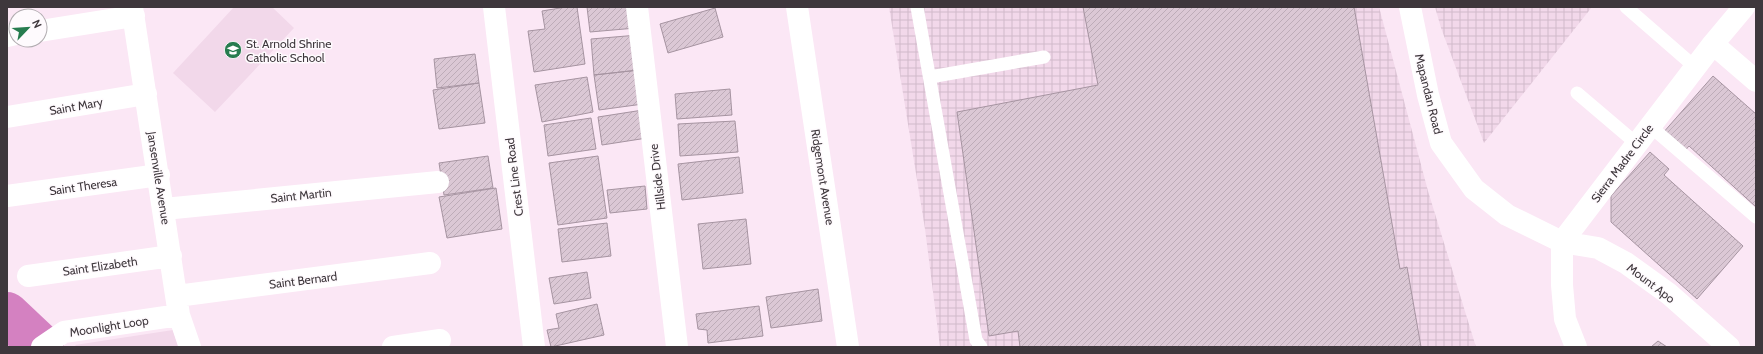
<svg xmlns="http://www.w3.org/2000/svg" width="1763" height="354" viewBox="0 0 1763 354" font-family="Cabin,sans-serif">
	<defs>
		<pattern id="industrial-grid" width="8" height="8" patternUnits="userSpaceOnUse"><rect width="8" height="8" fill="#f2d8ea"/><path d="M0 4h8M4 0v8" fill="none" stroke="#d1baca"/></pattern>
		<pattern id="building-hatch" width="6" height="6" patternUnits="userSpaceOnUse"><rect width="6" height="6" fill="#dbc8d5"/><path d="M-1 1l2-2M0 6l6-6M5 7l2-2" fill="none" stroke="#bdacb8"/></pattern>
	</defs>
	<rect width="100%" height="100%" fill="#fbe7f5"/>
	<!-- built -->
	<path fill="#f2d8ea" d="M 234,7 L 272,7 L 294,28 L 215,112 L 173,73 Z
		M 173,330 L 178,347 L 77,347 L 75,345 Z"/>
	<!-- industrial -->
	<path fill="url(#industrial-grid)" d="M 889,7 L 1379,7 L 1428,191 L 1476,347 L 940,347 L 925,229 Z
		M 1435,7 L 1592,7 L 1484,143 L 1441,28 Z"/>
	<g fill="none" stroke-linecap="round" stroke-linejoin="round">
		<!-- river -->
		<path stroke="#d481c1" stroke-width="44" d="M 7,314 L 42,347"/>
	</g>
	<!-- building -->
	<path fill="url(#building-hatch)" stroke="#a694a1" d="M 566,7 L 577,7 L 585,64 L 534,72 L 528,31 L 545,29 L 542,11 Z
		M 587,7 L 634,7 L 636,28 L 590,32 Z
		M 1083,7 L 1354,7 L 1400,269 L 1407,267 L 1421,347 L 1020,347 L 1018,331 L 989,336 L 957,112 L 1098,85 Z
		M 715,8 L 723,37 L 668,53 L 660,24 Z
		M 638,35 L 639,70 L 594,75 L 591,39 Z
		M 475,54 L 479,83 L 437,88 L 434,59 Z
		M 639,70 L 643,104 L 599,110 L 594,75 Z
		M 1713,76 L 1756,114 L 1756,207 L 1689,146 L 1683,153 L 1662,134 Z
		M 587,77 L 593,112 L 542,122 L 535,85 Z
		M 479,83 L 485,123 L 439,129 L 433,90 Z
		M 730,89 L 732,115 L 677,119 L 675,94 Z
		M 643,110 L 647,138 L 602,145 L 598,117 Z
		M 591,118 L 596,149 L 548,156 L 544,125 Z
		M 735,121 L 738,152 L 680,156 L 678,124 Z
		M 1650,152 L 1669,169 L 1664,175 L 1743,246 L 1697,299 L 1611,222 L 1611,196 Z
		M 488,156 L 493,188 L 444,195 L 439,163 Z
		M 598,156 L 607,218 L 558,225 L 549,163 Z
		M 739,157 L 743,193 L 682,200 L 678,164 Z
		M 645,186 L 647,209 L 610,213 L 607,190 Z
		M 496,188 L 502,229 L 447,238 L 439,197 Z
		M 746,219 L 751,264 L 703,269 L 698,224 Z
		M 607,223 L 611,256 L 562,262 L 558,229 Z
		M 587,272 L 591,298 L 554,304 L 549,278 Z
		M 818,289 L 822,321 L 771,328 L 766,297 Z
		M 597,304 L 604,335 L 551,347 L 547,330 L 559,328 L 556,314 Z
		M 759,306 L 763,336 L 708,343 L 707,330 L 698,329 L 696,314 Z
		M 1658,341 L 1667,347 L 1651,347 Z"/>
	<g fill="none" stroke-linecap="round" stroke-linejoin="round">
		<!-- lane -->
		<path stroke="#fff" stroke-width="13" d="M 917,7 L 976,340 L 981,347
			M 1626,7 L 1695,67
			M 930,77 L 1044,57
			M 1577,93 L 1637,144
			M 1650,126 L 1756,217"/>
		<!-- street -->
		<path stroke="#fff" stroke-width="22" d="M 132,7 L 179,315 L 190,347
			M 494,7 L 534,347
			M 637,7 L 677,347
			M 797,7 L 848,347
			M 1410,7 L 1428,95 L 1441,143 L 1474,189 L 1507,215 L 1562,242 L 1598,248 L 1626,263 L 1669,294 L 1729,347
			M 40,31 L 134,16
			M 7,36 L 16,34
			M 1713,44 L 1756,81
			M 7,117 L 146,94
			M 7,196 L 159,175
			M 164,209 L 438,182
			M 28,276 L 171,256
			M 177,296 L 430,263
			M 42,347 L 64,332 L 179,315
			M 393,347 L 440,340
			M 1576,347 L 1565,319 L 1562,285 L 1562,242 L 1713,44 L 1744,7"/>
	</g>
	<!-- icons -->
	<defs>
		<symbol id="school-disc" viewBox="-11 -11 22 22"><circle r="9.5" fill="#277c4f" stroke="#fefafd"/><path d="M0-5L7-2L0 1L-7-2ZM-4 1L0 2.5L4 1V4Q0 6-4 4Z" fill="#fff"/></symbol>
	</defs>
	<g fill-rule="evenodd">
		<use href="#school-disc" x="223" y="40" width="20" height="20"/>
	</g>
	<g text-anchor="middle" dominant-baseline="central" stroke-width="3" stroke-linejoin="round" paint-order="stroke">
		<!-- poi labels -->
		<g font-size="12" fill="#3e373c" stroke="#fefafd" text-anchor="start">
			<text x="246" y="43">St. Arnold Shrine<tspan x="246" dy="14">Catholic School</tspan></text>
		</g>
		<!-- street labels -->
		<g font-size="12" fill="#3e373c" stroke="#fefafd">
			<text transform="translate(1429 94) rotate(76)">Mapandan Road</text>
			<text transform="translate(76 106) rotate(-10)">Saint Mary</text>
			<text transform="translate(1622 163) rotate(-53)">Sierra Madre Circle</text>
			<text transform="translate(514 177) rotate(-97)">Crest Line Road</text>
			<text transform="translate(657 177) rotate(-97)">Hillside Drive</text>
			<text transform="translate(823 177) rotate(81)">Ridgemont Avenue</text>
			<text transform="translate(159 178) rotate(81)">Jansenville Avenue</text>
			<text transform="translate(83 186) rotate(-8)">Saint Theresa</text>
			<text transform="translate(301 195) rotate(-6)">Saint Martin</text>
			<text transform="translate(100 266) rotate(-8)">Saint Elizabeth</text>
			<text transform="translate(303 280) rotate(-7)">Saint Bernard</text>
			<text transform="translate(1651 283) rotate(37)">Mount Apo</text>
			<text transform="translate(109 326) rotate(-9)">Moonlight Loop</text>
		</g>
	</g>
	<!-- border -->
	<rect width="1763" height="354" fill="none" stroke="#3e373c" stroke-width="16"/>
	<!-- north arrow -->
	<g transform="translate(28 28) rotate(65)"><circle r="19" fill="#fefafd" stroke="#b1acb0"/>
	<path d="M0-3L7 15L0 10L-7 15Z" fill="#277c4f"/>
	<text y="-6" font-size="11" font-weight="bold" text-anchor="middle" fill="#3e373c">N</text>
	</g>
</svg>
